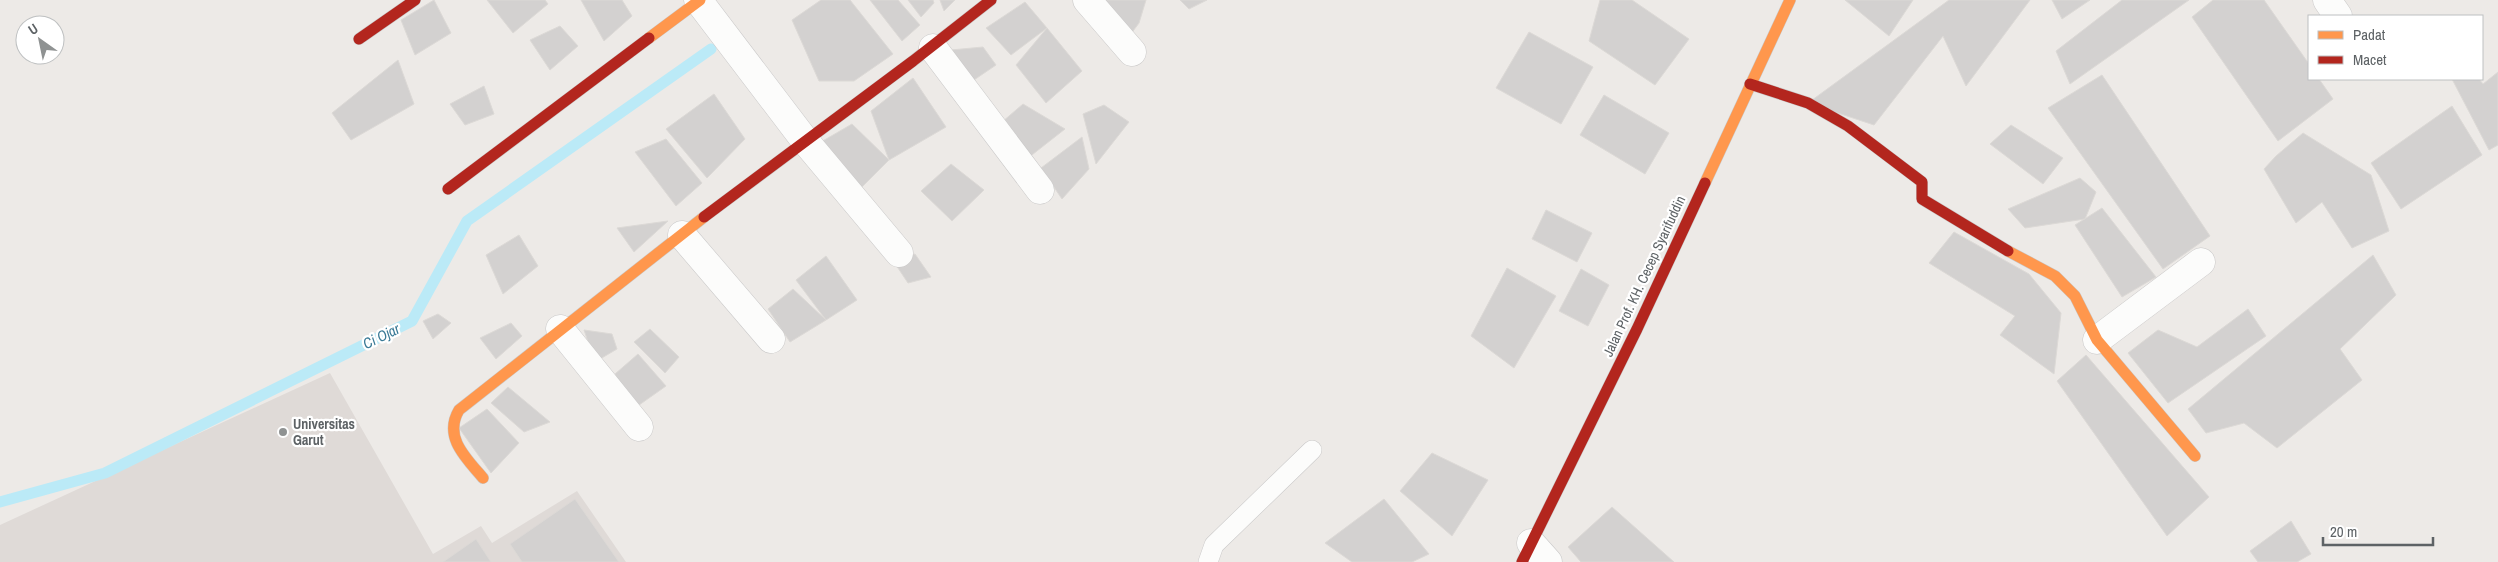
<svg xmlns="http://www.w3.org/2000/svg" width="2498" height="562" viewBox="0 0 2498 562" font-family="'Archivo Narrow',sans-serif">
	<rect width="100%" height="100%" fill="#edeae7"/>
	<!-- education -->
	<path fill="#dfdad7" d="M 330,373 L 433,554 L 481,526 L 492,543 L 577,491 L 626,562 L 0,562 L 0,525 Z"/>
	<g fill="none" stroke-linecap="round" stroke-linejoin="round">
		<!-- stream -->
		<path stroke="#bbeaf7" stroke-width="11" d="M 0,502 L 105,473 L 412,321 L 467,221 L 711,49"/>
	</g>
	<!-- building -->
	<path fill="#d3d1d0" stroke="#dcd9d6" d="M 434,0 L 451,33 L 415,55 L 401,20 Z
		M 487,0 L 545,0 L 548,4 L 513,33 Z
		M 581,0 L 622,0 L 632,16 L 604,41 Z
		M 821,0 L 850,0 L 893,54 L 854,81 L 819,81 L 792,20 Z
		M 870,0 L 898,0 L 920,25 L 902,41 Z
		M 908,0 L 933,0 L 934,3 L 921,17 Z
		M 940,0 L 955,0 L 944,11 Z
		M 1103,0 L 1146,0 L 1139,23 L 1130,35 Z
		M 1180,0 L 1207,0 L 1189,9 Z
		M 1600,0 L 1632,0 L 1689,39 L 1655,85 L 1589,41 Z
		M 1845,0 L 1913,0 L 1889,36 Z
		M 1949,0 L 2030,0 L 1966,86 L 1943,36 L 1874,125 L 1808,103 Z
		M 2052,0 L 2090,0 L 2062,19 Z
		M 2122,0 L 2189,0 L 2070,84 L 2056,51 Z
		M 2213,0 L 2264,0 L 2309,64 L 2309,79 L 2319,79 L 2333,99 L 2278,141 L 2192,17 Z
		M 1025,2 L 1047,28 L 1011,55 L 986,28 Z
		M 560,26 L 578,46 L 550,70 L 530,40 Z
		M 1047,28 L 1082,71 L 1046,103 L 1016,65 Z
		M 1529,32 L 1593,67 L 1561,124 L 1496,88 Z
		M 983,47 L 996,65 L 971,82 L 951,50 Z
		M 398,60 L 414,104 L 351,140 L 332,113 Z
		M 2498,72 L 2498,145 L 2489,150 L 2452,79 L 2479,79 L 2483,84 Z
		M 2102,75 L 2210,236 L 2163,269 L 2048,108 Z
		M 913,78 L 946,127 L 889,160 L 871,111 Z
		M 484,86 L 494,114 L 465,125 L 450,104 Z
		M 714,94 L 745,139 L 707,178 L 666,129 Z
		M 1604,95 L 1669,133 L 1645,174 L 1580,135 Z
		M 1023,104 L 1065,129 L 1028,158 L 1002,122 Z
		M 1104,105 L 1129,122 L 1096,164 L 1083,114 Z
		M 2452,106 L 2482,155 L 2401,209 L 2371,163 Z
		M 852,124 L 889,160 L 858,191 L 821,142 Z
		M 2011,125 L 2063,158 L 2043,184 L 1990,144 Z
		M 2303,133 L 2371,175 L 2389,231 L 2352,248 L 2322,202 L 2296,223 L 2264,169 L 2276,156 Z
		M 1082,137 L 1089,169 L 1062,199 L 1041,168 Z
		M 666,139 L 702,183 L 676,206 L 635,152 Z
		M 951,164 L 984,190 L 952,221 L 921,191 Z
		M 2080,178 L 2096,192 L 2085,219 L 2025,228 L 2008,209 Z
		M 2102,208 L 2156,277 L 2122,297 L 2075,225 Z
		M 1546,210 L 1592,233 L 1577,262 L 1532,239 Z
		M 668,221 L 634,252 L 617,228 Z
		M 1954,232 L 2029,274 L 2061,313 L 2054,374 L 2000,335 L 2015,316 L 1929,263 Z
		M 519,235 L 538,266 L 503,294 L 486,255 Z
		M 915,254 L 931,277 L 908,283 L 894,262 Z
		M 2373,255 L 2396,295 L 2340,349 L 2362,380 L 2277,448 L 2244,423 L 2206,433 L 2188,409 Z
		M 826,256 L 857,300 L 826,320 L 796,280 Z
		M 1507,268 L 1556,296 L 1514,368 L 1471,336 Z
		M 1581,269 L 1609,285 L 1588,326 L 1559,311 Z
		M 793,289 L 826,320 L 790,342 L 768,309 Z
		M 2248,309 L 2266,336 L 2168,403 L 2128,353 L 2158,330 L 2197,347 Z
		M 438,314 L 451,323 L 433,339 L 423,321 Z
		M 511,323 L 522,336 L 496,359 L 480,338 Z
		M 650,329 L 679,357 L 665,373 L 634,342 Z
		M 584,330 L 612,334 L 617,349 L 595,362 Z
		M 638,354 L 666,386 L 632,410 L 615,374 Z
		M 2086,355 L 2209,497 L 2167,536 L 2057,381 Z
		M 508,387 L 550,422 L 524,432 L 491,403 Z
		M 487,409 L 519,443 L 491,473 L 459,428 Z
		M 1432,453 L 1488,480 L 1452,536 L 1400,491 Z
		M 575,499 L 619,562 L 522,562 L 510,544 Z
		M 1384,499 L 1429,554 L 1412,562 L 1352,562 L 1325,543 Z
		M 1612,507 L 1674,562 L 1581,562 L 1568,547 Z
		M 2291,521 L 2311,554 L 2297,562 L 2258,562 L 2250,551 Z
		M 476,539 L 491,562 L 443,562 Z"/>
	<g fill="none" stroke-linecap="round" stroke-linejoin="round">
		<defs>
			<path id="lane" d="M 1208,562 L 1214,545 L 1312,450"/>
			<path id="street" d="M 698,0 L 806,142 L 899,253
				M 1087,0 L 1132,52
				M 2327,0 L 2338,16
				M 933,48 L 1040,190
				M 682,235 L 771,339
				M 560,329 L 639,427
				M 2097,340 L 2201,262
				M 1531,543 L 1548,562"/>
			<path id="slow" d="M 649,38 L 700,0
				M 1705,183 L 1790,0
				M 2008,251 L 2055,276 L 2075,296 L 2097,340 L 2195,456
				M 483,478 C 466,458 443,437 459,410 L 704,217"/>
			<path id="jam" d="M 359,39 L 415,0
				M 1750,84 L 1808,103 L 1848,126 L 1922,182 L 1922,199 L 2008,251
				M 448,189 L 649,38
				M 704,217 L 913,61 L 991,0
				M 1522,562 L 1637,329 L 1705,183"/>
		</defs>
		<!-- lane casing -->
		<use href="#lane" stroke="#c9c8c8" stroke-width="20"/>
		<!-- street casing -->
		<use href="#street" stroke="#c9c8c8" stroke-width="29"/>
		<!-- slow casing -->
		<use href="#slow" stroke="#c9c9c9" stroke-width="12"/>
		<!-- jam casing -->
		<use href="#jam" stroke="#c9c9c9" stroke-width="12"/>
		<!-- lane -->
		<use href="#lane" stroke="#fcfcfb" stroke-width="19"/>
		<!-- street -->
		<use href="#street" stroke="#fcfcfb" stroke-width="28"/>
		<!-- slow -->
		<use href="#slow" stroke="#ff974d" stroke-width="11"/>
		<!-- jam -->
		<use href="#jam" stroke="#b3261e" stroke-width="11"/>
	</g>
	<!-- markers -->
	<circle fill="#8f9292" stroke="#fff" stroke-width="2" cx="283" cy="432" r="5"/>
	<g text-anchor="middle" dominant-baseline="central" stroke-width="4.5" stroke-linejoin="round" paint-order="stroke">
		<!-- street labels -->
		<g font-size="14" fill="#5d6265" stroke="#fff">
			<text transform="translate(1644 276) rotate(-65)">Jalan Prof. KH. Cecep Syarifuddin</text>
		</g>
		<!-- poi labels -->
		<g font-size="14" font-weight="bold" fill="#5d6265" stroke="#fff" text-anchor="start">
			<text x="293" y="424">Universitas<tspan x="293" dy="16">Garut</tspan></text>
		</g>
		<!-- water labels -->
		<g font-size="15" font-style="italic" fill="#3a7a96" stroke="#fff">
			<text transform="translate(381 336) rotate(-26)">Ci Ojar</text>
		</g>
	</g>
	<!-- legend -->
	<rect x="2308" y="15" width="175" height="65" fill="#ffffff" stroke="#bec0c1"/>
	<rect x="2318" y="31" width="25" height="8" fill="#ff974d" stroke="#bec0c1"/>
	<text x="2353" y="40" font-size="15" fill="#5d6265">Padat</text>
	<rect x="2318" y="56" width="25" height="8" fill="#b3261e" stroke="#bec0c1"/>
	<text x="2353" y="65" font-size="15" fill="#5d6265">Macet</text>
	<!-- north arrow -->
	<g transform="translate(40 40) rotate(327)"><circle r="24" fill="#ffffff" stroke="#bec0c1"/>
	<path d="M0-4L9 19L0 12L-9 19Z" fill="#8f9292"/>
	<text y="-8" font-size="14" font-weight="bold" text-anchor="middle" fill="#5d6265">U</text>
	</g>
	<!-- scale -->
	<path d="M2323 537v8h110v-8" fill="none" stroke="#5d6265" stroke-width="2.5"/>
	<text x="2330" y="537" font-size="15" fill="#5d6265" stroke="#ffffff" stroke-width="4" paint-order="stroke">20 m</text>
</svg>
